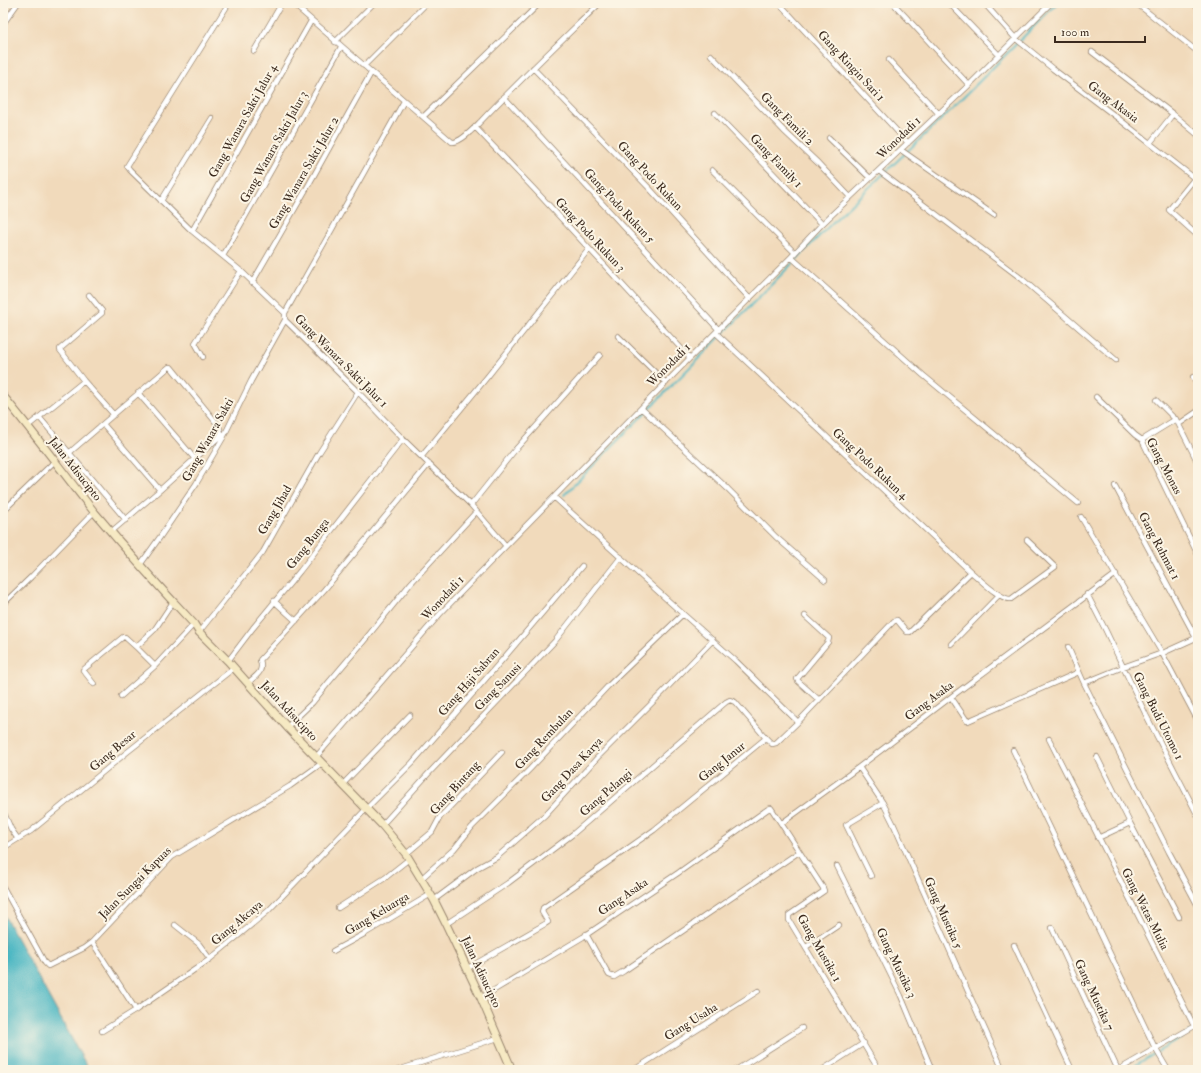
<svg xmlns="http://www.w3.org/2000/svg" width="1201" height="1073" viewBox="0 0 1201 1073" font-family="'IM FELL Double Pica',serif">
	<rect width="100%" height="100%" fill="#fcf5e5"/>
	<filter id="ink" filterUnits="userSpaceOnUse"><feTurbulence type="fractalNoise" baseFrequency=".025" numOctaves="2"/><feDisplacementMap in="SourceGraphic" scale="8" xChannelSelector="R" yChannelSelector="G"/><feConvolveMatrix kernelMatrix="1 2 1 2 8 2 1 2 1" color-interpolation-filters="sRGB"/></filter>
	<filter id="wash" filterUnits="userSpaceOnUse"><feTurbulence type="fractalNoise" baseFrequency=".012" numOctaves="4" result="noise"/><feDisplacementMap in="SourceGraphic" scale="16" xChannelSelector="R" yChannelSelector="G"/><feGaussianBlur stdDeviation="0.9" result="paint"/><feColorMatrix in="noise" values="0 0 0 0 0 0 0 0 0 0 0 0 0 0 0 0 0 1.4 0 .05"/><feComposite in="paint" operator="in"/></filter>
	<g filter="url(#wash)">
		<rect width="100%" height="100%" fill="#f1dabb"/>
		<!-- water -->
		<path fill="#48b6c2" stroke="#427070" d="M 3,913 L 89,1070 L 3,1070 Z"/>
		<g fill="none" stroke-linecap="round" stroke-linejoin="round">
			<!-- stream -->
			<path stroke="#48b6c2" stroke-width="2" d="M 564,495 L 838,217 L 954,107 L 1057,3
				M 1127,1070 L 1198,1028"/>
		</g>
	</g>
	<g filter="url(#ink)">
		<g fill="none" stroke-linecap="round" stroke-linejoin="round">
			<defs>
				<path id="street" d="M 229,3 L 127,166 L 130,170 L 192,231 L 241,271 L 285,313
					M 292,3 L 452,142 C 461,143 475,127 481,121 C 520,80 560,42 600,3
					M 779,3 L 908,143
					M 893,3 L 969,85
					M 949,3 L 999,55
					M 984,3 L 1016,39 L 1053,69 L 1119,119 L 1198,181
					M 1136,3 L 1198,52
					M 1193,3 L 1198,7
					M 3,24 L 18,3
					M 335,42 L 374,3
					M 254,51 L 282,3
					M 1092,52 L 1173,114 L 1150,143
					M 711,55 L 784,131 L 818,163 L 850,197
					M 889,60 L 939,114
					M 364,66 L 427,3
					M 533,68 L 650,189 L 750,299
					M 504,97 L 719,330
					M 404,101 L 285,313 L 285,320 L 358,392 L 403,439 L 471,505 L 506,546
					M 715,113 L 822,224
					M 1173,114 L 1198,135
					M 423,117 L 540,3
					M 475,127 L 534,189 L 690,358
					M 829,138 L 870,178
					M 901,150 L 994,215
					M 712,170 L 795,253
					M 879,171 L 1022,279 L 1116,360
					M 1195,178 L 1169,210 L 1198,236
					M 161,201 L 212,118
					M 192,231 L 311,21
					M 223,256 L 341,47
					M 791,257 L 923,375 L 1078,503
					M 252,283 L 308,186 L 371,73
					M 89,295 L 102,311 L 102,313 L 60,349 L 60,350 L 84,381 L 114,415
					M 716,333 L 971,572 C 980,579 1000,600 1011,599 L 1055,567 L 1027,540
					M 618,336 L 666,383
					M 203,357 L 195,343 L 241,271
					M 1193,377 L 1198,384
					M 138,393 L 195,459
					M 1096,397 L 1135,435 L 1142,440 L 1198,555
					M 1156,400 L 1177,421 L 1198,463
					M 641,408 L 728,489 L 776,537 L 825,580
					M 39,417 L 126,520
					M 103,424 L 160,490
					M 1179,424 L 1198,411
					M 28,426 L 84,381
					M 1142,440 L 1176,419
					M 69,453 L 169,367 L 171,367 L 219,426 L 221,433 L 219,437 L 160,490 L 111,532
					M 422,456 L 488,376 L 589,249
					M 1115,486 L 1196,638
					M 554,497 L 683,614 L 736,661 L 798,722
					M 471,505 L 515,450 L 600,355
					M 3,511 L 55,461
					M 1081,517 L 1162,653 L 1198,721
					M 140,565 L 160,537 L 196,484 L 223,438 L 251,381 L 285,320
					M 1087,594 L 1106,631 L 1146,715 L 1198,816
					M 274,601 L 296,621
					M 3,604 L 31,577 L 94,512
					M 805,616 L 829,638 L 828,642 L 797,679 L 798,681 L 819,700
					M 199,632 L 263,552 L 319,453 L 358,392
					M 951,644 L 999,595
					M 136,647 L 155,629 L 173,602
					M 1068,647 L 1084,683 L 1123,667 L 1165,652 L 1198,637
					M 228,661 L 253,628 L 300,571 L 403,439
					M 248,683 C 256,675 264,673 260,660 L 324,590 L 429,464
					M 1084,683 L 1169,852 L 1198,906
					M 94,684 L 83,670 L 123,637 L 125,637 L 136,647 L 155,666
					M 121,696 L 155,666 L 194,624
					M 951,697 L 967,721 L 968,721 L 1079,672
					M 287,727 L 312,703 L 329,682 L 363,642 L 411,583 L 476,512
					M 1049,739 L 1194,1026
					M 1013,750 L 1155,1048 L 1168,1070
					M 316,757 L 440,614 L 506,546 L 690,358 L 791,257 L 822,224 L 969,85 L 1051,3
					M 1097,757 L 1130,823
					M 859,767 L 883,803 L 893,823 L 1003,1070
					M 343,784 L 410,715
					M 3,811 L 11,829 L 18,839
					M 782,823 L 859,767 L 951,697 L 1116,574
					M 382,825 L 428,774 L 555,641 L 573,618 L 621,557
					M 1098,838 L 1130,823 L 1179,917
					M 3,848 L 31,831 L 103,772 L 126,753 L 234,668
					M 406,854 L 432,832 L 440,817 L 446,811 L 502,752
					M 837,866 L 901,996 L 932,1070
					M 871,876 L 846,825 L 883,803
					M 422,878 L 454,849 L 472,827 L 530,769 L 609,685 L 683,614
					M 3,887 L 45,963 L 48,966 L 84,948 L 92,942 L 172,857 L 290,786 L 322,763
					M 434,900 L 477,868 L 497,857 L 545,815 L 597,758 L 662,693 L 713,640
					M 338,908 L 385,878 L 409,859
					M 446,924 L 508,883 L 573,834 L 726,702 L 730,700 L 735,702 L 766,738
					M 175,925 L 199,944 L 210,959
					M 1052,928 L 1118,1070
					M 586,934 L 609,975 L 614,977 L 624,971 L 799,852
					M 92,942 L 136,1010
					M 1014,945 L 1072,1070
					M 806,947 L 839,925
					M 333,951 L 366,933 L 431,894
					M 468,968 L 545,924 L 548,922 L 542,912 L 543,908 L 654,830 L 766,738 L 772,744 L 776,743 L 798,722 L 894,621 L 897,620 L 907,632 L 910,632 L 971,572
					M 481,998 L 583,937 L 678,873 L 768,809 L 771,808 L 823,888 L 824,891 L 789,915 L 789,920 L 879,1070
					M 102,1031 L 136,1010 L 210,959 L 268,911 L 367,808 L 412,763 L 503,659 L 582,566
					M 398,1070 L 498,1038
					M 634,1070 L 758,991
					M 736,1070 L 802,1028
					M 822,1070 L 864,1043
					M 1118,1070 L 1198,1024"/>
				<path id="secondary" d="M 3,396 C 35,434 64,474 95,513 C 127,551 160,588 194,624 L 199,632 L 228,661 L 287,727 L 382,825 L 406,854 L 434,900 L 446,924 L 481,998 L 512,1070"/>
			</defs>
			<!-- street casing -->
			<use href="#street" stroke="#96826c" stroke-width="6"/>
			<!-- secondary casing -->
			<use href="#secondary" stroke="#96826c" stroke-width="9"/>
			<!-- street -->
			<use href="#street" stroke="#fff" stroke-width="4.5"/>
			<!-- secondary -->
			<use href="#secondary" stroke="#f6e9c3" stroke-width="7"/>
		</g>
	</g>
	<g text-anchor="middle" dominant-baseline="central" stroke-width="4" stroke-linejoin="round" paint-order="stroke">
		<!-- street labels -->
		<g font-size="12" fill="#3b2a1e" stroke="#fcf5e5">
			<text transform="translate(851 66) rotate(47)">Gang Ringin Sari 1</text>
			<text transform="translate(1113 102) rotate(37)">Gang Akasia</text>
			<text transform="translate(787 119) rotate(45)">Gang Famili 2</text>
			<text transform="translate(243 121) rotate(-61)">Gang Wanara Sakti Jalur 4</text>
			<text transform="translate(899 138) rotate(-44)">Wonodadi 1</text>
			<text transform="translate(274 147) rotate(-61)">Gang Wanara Sakti Jalur 3</text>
			<text transform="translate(776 161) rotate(46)">Gang Family 1</text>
			<text transform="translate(304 173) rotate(-60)">Gang Wanara Sakti Jalur 2</text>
			<text transform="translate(650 176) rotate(47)">Gang Podo Rukun</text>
			<text transform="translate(619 206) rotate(47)">Gang Podo Rukun 5</text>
			<text transform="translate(590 235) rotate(47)">Gang Podo Rukun 3</text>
			<text transform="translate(341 361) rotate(45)">Gang Wanara Sakti Jalur 1</text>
			<text transform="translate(669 365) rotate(-45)">Wonodadi 1</text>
			<text transform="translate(208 440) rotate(-61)">Gang Wanara Sakti</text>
			<text transform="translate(870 464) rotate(43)">Gang Podo Rukun 4</text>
			<text transform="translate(1164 466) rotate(62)">Gang Monas</text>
			<text transform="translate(75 469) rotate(52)">Jalan Adisucipto</text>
			<text transform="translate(275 510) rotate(-60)">Gang Jihad</text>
			<text transform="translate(308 544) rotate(-52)">Gang Bunga</text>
			<text transform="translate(1159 546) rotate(62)">Gang Rahmat 1</text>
			<text transform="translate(443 598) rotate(-47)">Wonodadi 1</text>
			<text transform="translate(469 682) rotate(-49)">Gang Haji Sabran</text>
			<text transform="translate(498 687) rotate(-46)">Gang Sanusi</text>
			<text transform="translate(929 701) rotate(-37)">Gang Asaka</text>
			<text transform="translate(289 711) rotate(47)">Jalan Adisucipto</text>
			<text transform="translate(1158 716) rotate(63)">Gang Budi Utomo 1</text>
			<text transform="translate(544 739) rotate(-47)">Gang Rembulan</text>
			<text transform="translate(113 751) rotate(-40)">Gang Besar</text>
			<text transform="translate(722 762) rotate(-39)">Gang Janur</text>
			<text transform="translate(572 770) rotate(-47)">Gang Dasa Karya</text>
			<text transform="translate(455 788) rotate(-48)">Gang Bintang</text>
			<text transform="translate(606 793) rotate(-41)">Gang Pelangi</text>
			<text transform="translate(135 883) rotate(-45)">Jalan Sungai Kapuas</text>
			<text transform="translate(623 897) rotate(-34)">Gang Asaka</text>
			<text transform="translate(1145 909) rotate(63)">Gang Watas Mulia</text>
			<text transform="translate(943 913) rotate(66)">Gang Mustika 5</text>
			<text transform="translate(377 914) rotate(-31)">Gang Keluarga</text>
			<text transform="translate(237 923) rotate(-40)">Gang Akcaya</text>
			<text transform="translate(819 948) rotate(60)">Gang Mustika 1</text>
			<text transform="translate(896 963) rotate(64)">Gang Mustika 3</text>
			<text transform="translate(481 972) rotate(65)">Jalan Adisucipto</text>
			<text transform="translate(1094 995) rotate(65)">Gang Mustika 7</text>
			<text transform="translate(691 1022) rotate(-32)">Gang Usaha</text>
		</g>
	</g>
	<!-- margin -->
	<rect width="1201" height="1073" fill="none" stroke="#fcf5e5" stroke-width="16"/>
	<!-- scale -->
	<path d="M1055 36v6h90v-6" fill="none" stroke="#3b2a1e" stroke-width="2"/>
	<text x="1061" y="36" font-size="12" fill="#3b2a1e" stroke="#fcf5e5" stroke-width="3" paint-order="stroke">100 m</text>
</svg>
